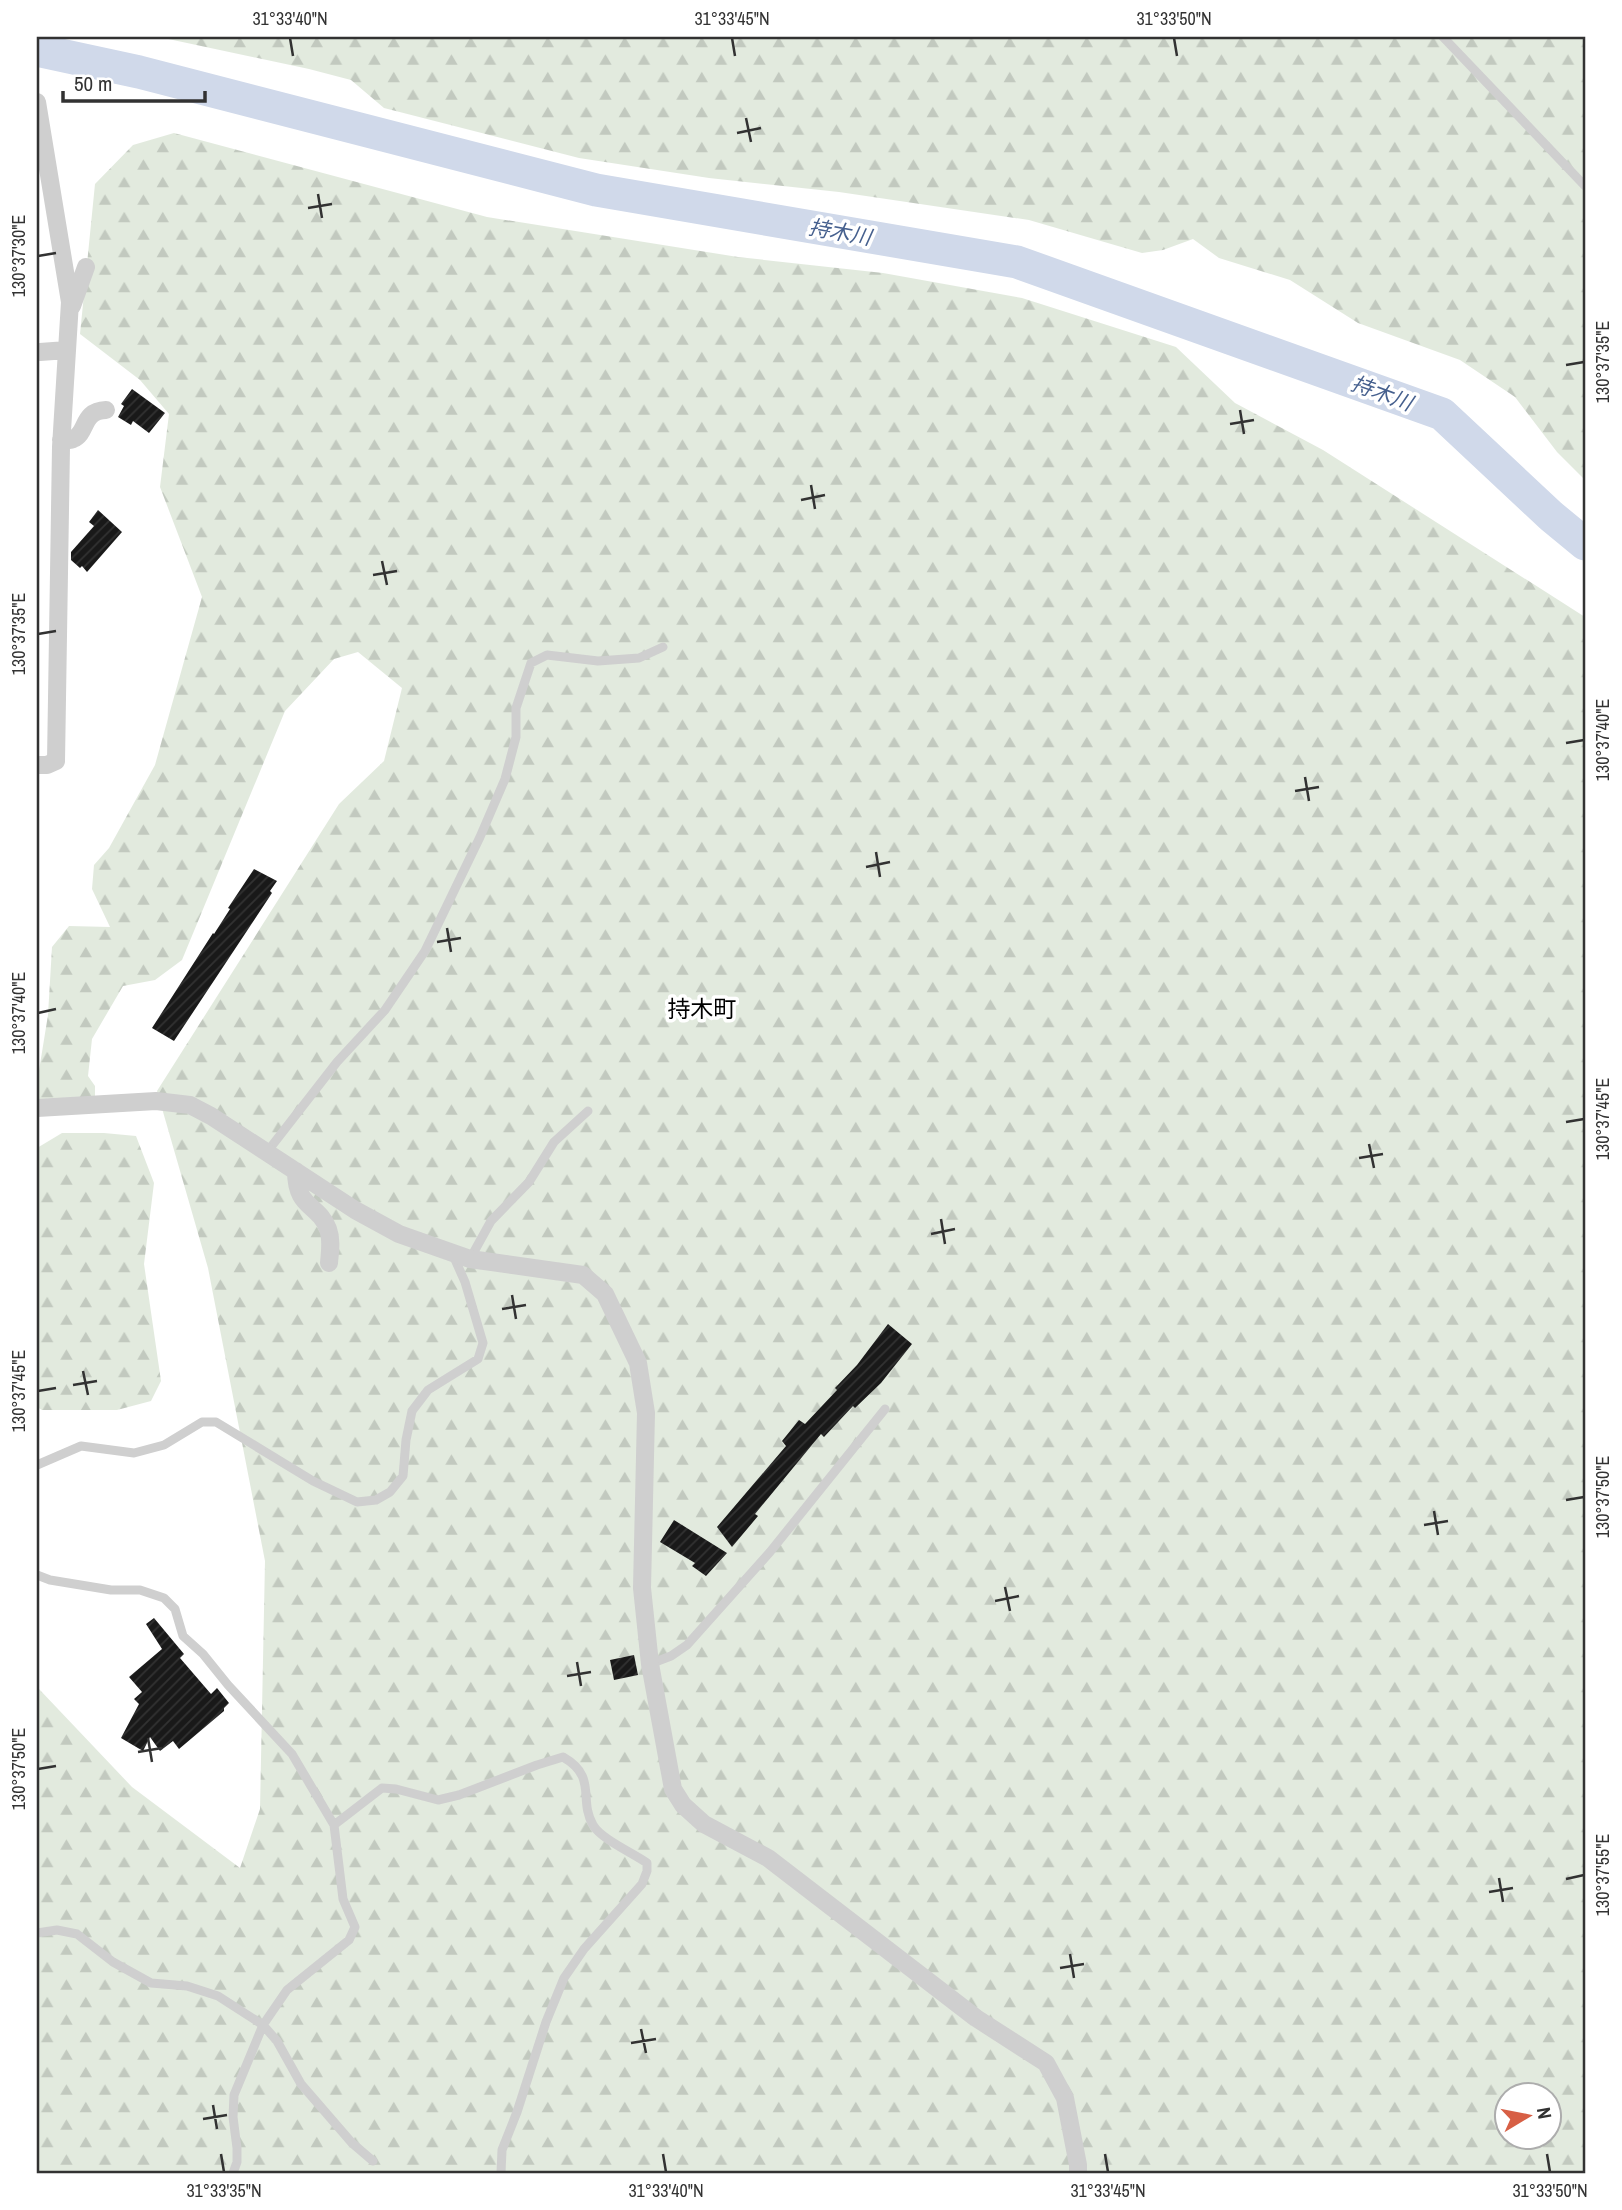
<svg xmlns="http://www.w3.org/2000/svg" width="1622" height="2210" viewBox="0 0 1622 2210" font-family="'Archivo Narrow','Noto Sans JP',sans-serif">
	<defs>
		<pattern id="forest-firs" width="22" height="20" patternUnits="userSpaceOnUse" patternTransform="scale(1.75)"><rect width="22" height="20" fill="#e2eade"/><path d="M5 1l3.5 6h-7zM16 11l3.5 6h-7z" fill="#c2c9bf"/></pattern>
		<pattern id="building-hatch" width="6" height="6" patternUnits="userSpaceOnUse" patternTransform="scale(1.75)"><rect width="6" height="6" fill="#191919"/><path d="M-1 1l2-2M0 6l6-6M5 7l2-2" fill="none" stroke="#323232"/></pattern>
	</defs>
	<rect width="100%" height="100%" fill="#fff"/>
	<!-- forest -->
	<path fill="url(#forest-firs)" fill-rule="evenodd" d="M 159,37 L 1585,37 L 1585,480 L 1557,452 L 1515,397 L 1460,360 L 1358,323 L 1290,280 L 1219,258 L 1193,239 L 1163,250 L 1142,253 L 1029,220 L 839,192 L 709,178 L 579,158 L 384,108 L 351,80 L 309,69 Z
		M 174,133 L 487,217 L 738,257 L 883,273 L 1022,298 L 1176,347 L 1235,403 L 1323,450 L 1585,617 L 1585,2173 L 37,2173 L 37,1682 L 39,1689 L 132,1787 L 240,1868 L 260,1809 L 265,1561 L 208,1268 L 157,1091 L 339,804 L 384,761 L 402,688 L 358,652 L 334,659 L 285,711 L 182,960 L 155,980 L 123,986 L 92,1039 L 88,1076 L 95,1086 L 95,1097 L 37,1102 L 37,1083 L 48,1015 L 52,947 L 69,926 L 110,927 L 92,889 L 94,865 L 109,848 L 155,765 L 202,597 L 160,487 L 169,414 L 140,380 L 80,334 L 95,184 L 133,145 ZM 1506,2094 L 1548,2094 L 1548,2136 L 1506,2136 Z
		M 62,1133 L 104,1133 L 136,1136 L 154,1183 L 144,1264 L 161,1381 L 151,1401 L 117,1410 L 42,1410 L 37,1407 L 37,1148 Z"/>
	<g fill="none" stroke-linecap="round" stroke-linejoin="round">
		<!-- river -->
		<path stroke="#d0d9ea" stroke-width="33" d="M 37,50 L 139,72 L 596,190 L 1017,262 L 1442,414 L 1551,516 L 1585,544"/>
	</g>
	<!-- building -->
	<path fill="url(#building-hatch)" d="M 132,389 L 165,413 L 149,433 L 133,421 L 131,425 L 118,417 L 124,406 L 121,404 Z
		M 98,510 L 122,532 L 87,572 L 82,566 L 80,568 L 71,560 L 71,552 L 94,526 L 89,522 Z
		M 254,869 L 277,881 L 270,891 L 272,893 L 174,1041 L 152,1028 L 213,933 L 214,934 L 230,909 L 228,908 Z
		M 888,1324 L 912,1344 L 881,1383 L 855,1408 L 853,1406 L 824,1437 L 821,1434 L 755,1514 L 758,1516 L 732,1547 L 717,1527 L 786,1446 L 782,1441 L 799,1420 L 805,1424 L 837,1390 L 835,1388 L 857,1365 Z
		M 674,1520 L 727,1553 L 706,1576 L 692,1566 L 695,1563 L 660,1542 Z
		M 154,1618 L 184,1654 L 180,1658 L 211,1694 L 217,1688 L 229,1703 L 224,1708 L 224,1711 L 179,1749 L 173,1741 L 160,1751 L 150,1737 L 143,1751 L 121,1738 L 139,1704 L 134,1699 L 142,1692 L 129,1677 L 162,1649 L 146,1624 Z
		M 634,1655 L 638,1675 L 614,1680 L 610,1660 Z"/>
	<g fill="none" stroke-linecap="round" stroke-linejoin="round">
		<!-- lane -->
		<path stroke="#cfcfcf" stroke-width="9" d="M 1443,37 L 1585,186
			M 267,1152 L 337,1062 L 385,1010 L 425,951 L 480,837 L 505,779 L 516,737 L 516,708 L 531,663 L 547,655 L 598,661 L 639,658 L 663,647
			M 470,1259 L 491,1221 L 529,1182 L 554,1142 L 588,1111
			M 37,1465 L 81,1446 L 134,1453 L 164,1445 L 202,1422 L 216,1422 L 313,1481 L 357,1502 L 376,1500 L 390,1492 L 403,1476 L 406,1440 L 412,1411 L 428,1390 L 478,1359 L 483,1343 L 465,1282 L 453,1255
			M 37,1575 L 50,1580 L 111,1590 L 140,1590 L 164,1598 L 175,1609 L 183,1636 L 203,1654 L 228,1685 L 292,1754 L 334,1825 L 382,1788 L 396,1789 L 438,1800 L 459,1795 L 537,1765 L 563,1757 C 598,1777 578,1799 593,1825 C 601,1839 633,1853 647,1863 L 647,1871 L 642,1884 L 584,1949 L 564,1978 L 546,2022 L 517,2112 L 502,2150 L 501,2173
			M 650,1664 L 671,1656 L 687,1645 L 770,1552 L 885,1409
			M 37,1933 L 57,1930 L 77,1934 L 113,1962 L 151,1983 L 187,1986 L 218,1996 L 263,2025 L 287,1990 L 349,1940 L 355,1927 L 343,1899 L 334,1825
			M 233,2173 L 237,2162 L 237,2148 L 233,2117 L 234,2095 L 263,2025 L 277,2041 L 301,2084 L 352,2143 L 373,2161"/>
		<!-- street -->
		<path stroke="#cfcfcf" stroke-width="18" d="M 37,102 L 70,302 L 61,447 L 56,761 L 47,765 L 37,765
			M 72,306 L 86,267
			M 40,352 L 67,350
			M 61,440 C 65,440 70,441 73,439 C 88,433 81,411 106,410
			M 37,1108 L 156,1101 L 190,1105 L 211,1116 L 355,1210 L 399,1234 L 470,1259 L 583,1275 L 605,1294 L 638,1363 L 646,1413 L 642,1588 L 650,1664 L 673,1789 L 683,1805 L 704,1824 L 768,1858 L 976,2018 L 1046,2063 L 1065,2098 L 1078,2165 L 1078,2173
			M 296,1171 C 296,1209 318,1203 328,1229 C 332,1240 330,1251 329,1263"/>
	</g>
	<!-- ticks -->
	<path fill="none" stroke="#323232" stroke-width="2.5" d="M 290,38 L 293,56M 732,38 L 735,56M 1174,38 L 1177,56M 746,118 L 751,142M 737,133 L 761,128M 318,194 L 322,218M 308,208 L 332,204M 38,256 L 56,253M 1566,365 L 1584,362M 1240,410 L 1244,434M 1230,424 L 1254,420M 811,485 L 815,509M 801,500 L 825,495M 382,561 L 387,585M 373,575 L 397,571M 38,634 L 56,631M 1566,743 L 1584,740M 1305,777 L 1309,801M 1295,791 L 1319,787M 876,852 L 880,877M 866,867 L 890,862M 447,928 L 451,952M 437,942 L 461,938M 38,1013 L 56,1009M 1566,1122 L 1584,1119M 1369,1144 L 1374,1168M 1359,1158 L 1383,1154M 941,1219 L 945,1244M 931,1234 L 955,1229M 512,1295 L 516,1319M 502,1309 L 526,1305M 83,1371 L 88,1395M 73,1385 L 97,1381M 38,1391 L 56,1388M 1566,1500 L 1584,1497M 1434,1511 L 1438,1535M 1424,1525 L 1448,1521M 1005,1587 L 1010,1611M 995,1601 L 1019,1596M 577,1662 L 581,1686M 567,1676 L 591,1672M 148,1738 L 152,1762M 138,1752 L 162,1748M 38,1769 L 56,1766M 1499,1878 L 1503,1902M 1566,1879 L 1584,1875M 1489,1892 L 1513,1888M 1070,1954 L 1074,1978M 1060,1968 L 1084,1964M 641,2029 L 646,2053M 631,2043 L 656,2039M 213,2105 L 217,2129M 203,2119 L 227,2115M 221,2154 L 224,2172M 663,2154 L 666,2172M 1105,2154 L 1108,2172M 1547,2154 L 1550,2172"/>
	<g text-anchor="middle" dominant-baseline="central" stroke-width="7" stroke-linejoin="round" paint-order="stroke">
		<!-- water labels -->
		<g font-size="21" font-style="italic" fill="#46608e" stroke="#fff">
			<text transform="translate(840 232) rotate(10)">持木川</text>
			<text transform="translate(1382 393) rotate(20)">持木川</text>
		</g>
		<!-- quarter labels -->
		<g font-size="23" fill="#000" stroke="#fff">
			<text x="702" y="1008">持木町</text>
		</g>
	</g>
	<!-- border -->
	<rect width="1622" height="2210" fill="none" stroke="#ffffff" stroke-width="77"/>
	<!-- north arrow -->
	<g transform="translate(1528 2116) rotate(80)"><circle r="33" fill="#ffffff" stroke="#adadad" stroke-width="2"/>
	<path d="M0-5L12 26L0 18L-12 26Z" fill="#d75f45"/>
	<text y="-10" font-size="19" font-weight="bold" text-anchor="middle" fill="#323232">N</text>
	</g>
	<!-- scale -->
	<path d="M63 91v10h142v-10" fill="none" stroke="#323232" stroke-width="3.5"/>
	<text x="74" y="91" font-size="21" fill="#323232" stroke="#ffffff" stroke-width="5" paint-order="stroke">50 m</text>
	<rect x="38" y="38" width="1546" height="2134" fill="none" stroke="#323232" stroke-width="2.5"/>
	<g font-size="18" text-anchor="middle" fill="#323232">
		<text x="290" y="25">31°33'40"N</text>
		<text x="732" y="25">31°33'45"N</text>
		<text x="1174" y="25">31°33'50"N</text>
		<text transform="translate(19 256) rotate(-90)" y="6">130°37'30"E</text>
		<text transform="translate(1603 362) rotate(-90)" y="6">130°37'35"E</text>
		<text transform="translate(19 634) rotate(-90)" y="6">130°37'35"E</text>
		<text transform="translate(1603 740) rotate(-90)" y="6">130°37'40"E</text>
		<text transform="translate(19 1013) rotate(-90)" y="6">130°37'40"E</text>
		<text transform="translate(1603 1119) rotate(-90)" y="6">130°37'45"E</text>
		<text transform="translate(19 1391) rotate(-90)" y="6">130°37'45"E</text>
		<text transform="translate(1603 1497) rotate(-90)" y="6">130°37'50"E</text>
		<text transform="translate(19 1769) rotate(-90)" y="6">130°37'50"E</text>
		<text transform="translate(1603 1875) rotate(-90)" y="6">130°37'55"E</text>
		<text x="224" y="2197">31°33'35"N</text>
		<text x="666" y="2197">31°33'40"N</text>
		<text x="1108" y="2197">31°33'45"N</text>
		<text x="1550" y="2197">31°33'50"N</text>
	</g>
</svg>
